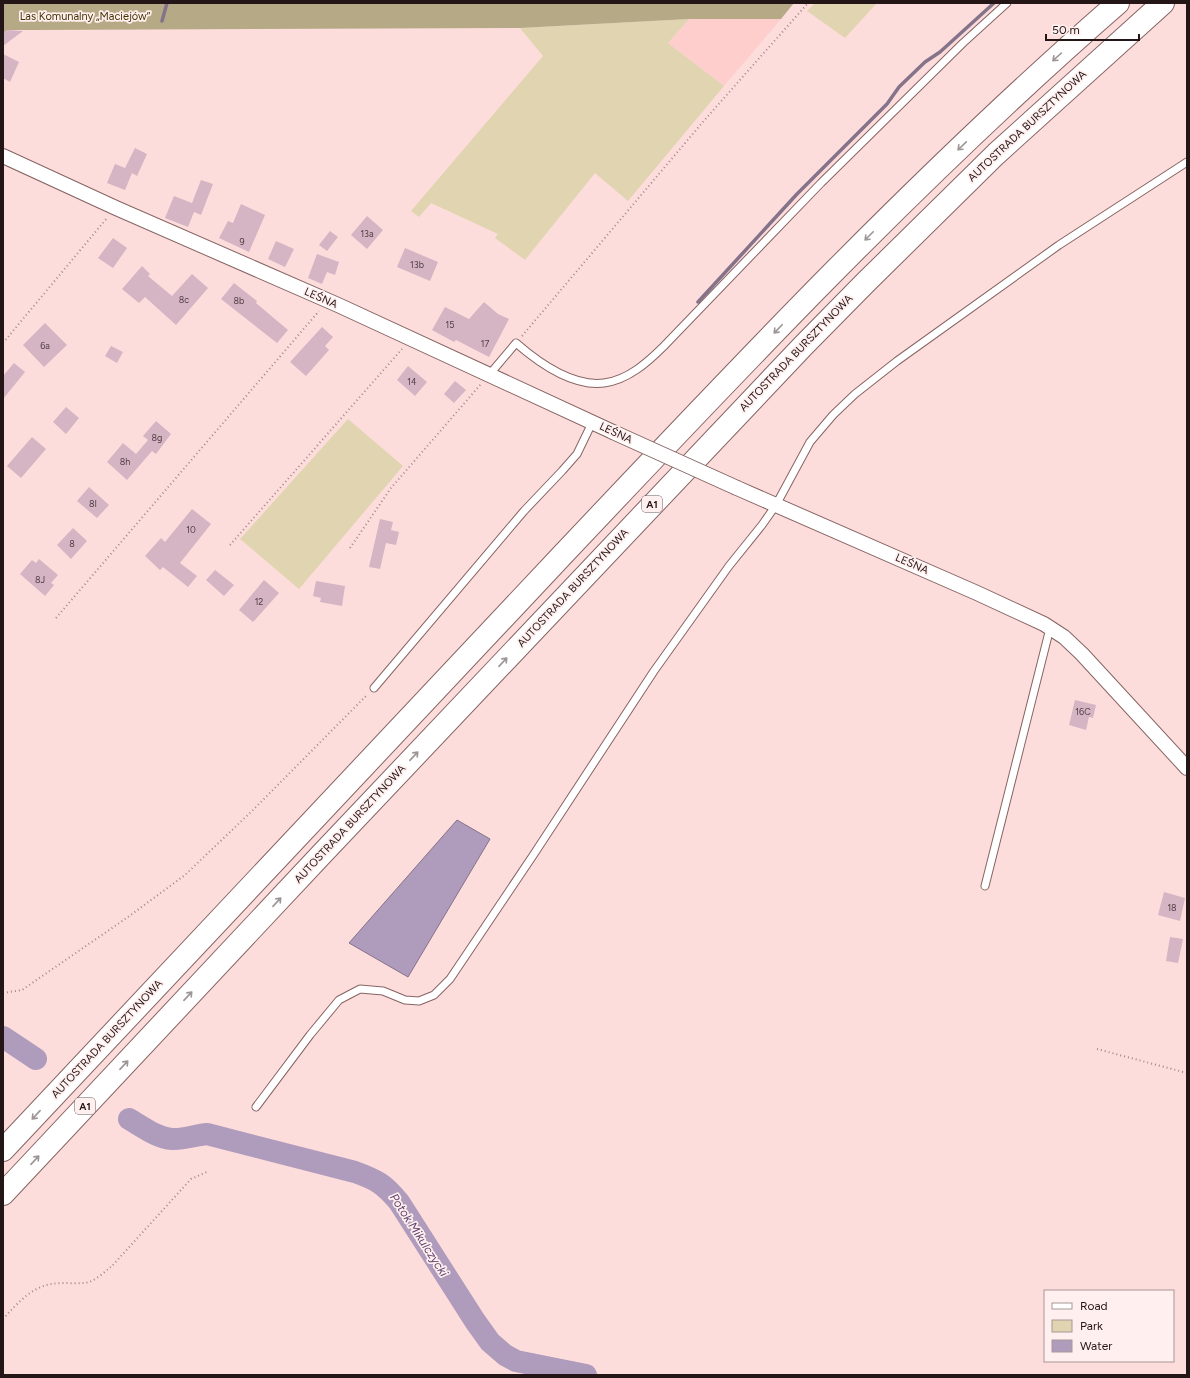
<svg xmlns="http://www.w3.org/2000/svg" width="1190" height="1378" viewBox="0 0 1190 1378" font-family="Figtree,sans-serif">
	<rect width="100%" height="100%" fill="#fddddb"/>
	<!-- built -->
	<path fill="#fececc" d="M 689,19 L 781,19 L 724,86 L 668,43 Z"/>
	<!-- green -->
	<path fill="#e0d4b1" d="M 815,3 L 877,3 L 845,38 L 807,11 Z
		M 689,19 L 668,43 L 724,86 L 628,201 L 595,173 L 525,260 L 495,238 L 498,234 L 431,203 L 419,217 L 411,211 L 543,56 L 520,28 Z
		M 348,419 L 403,466 L 299,589 L 240,539 Z"/>
	<!-- forest -->
	<path fill="#b6aa86" d="M 3,3 L 794,3 L 781,19 L 689,19 L 520,28 L 36,30 L 7,30 L 3,33 Z"/>
	<!-- water -->
	<path fill="#af9bbc" stroke="#85738a" d="M 457,820 L 490,839 L 408,977 L 349,943 Z"/>
	<g fill="none" stroke-linecap="round" stroke-linejoin="round">
		<!-- stream -->
		<path stroke="#85738a" stroke-width="3.5" d="M 162,21 L 167,3
			M 698,302 L 797,194 L 887,104 L 899,87 L 925,62 L 940,52 L 994,3"/>
		<!-- river -->
		<path stroke="#af9bbc" stroke-width="22" d="M 3,1037 L 36,1059
			M 129,1119 C 143,1127 157,1138 172,1139 C 181,1140 197,1135 207,1134 L 355,1172 C 377,1180 384,1184 399,1202 L 475,1321 L 490,1342 L 505,1355 L 516,1361 L 586,1375"/>
	</g>
	<!-- building -->
	<path fill="#d5b4c4" d="M 7,30 L 23,31 L 3,46 L 3,33 Z
		M 3,54 L 19,62 L 10,82 L 3,78 Z
		M 135,148 L 147,154 L 137,176 L 132,173 L 125,190 L 107,183 L 115,164 L 125,168 Z
		M 201,180 L 213,184 L 201,215 L 194,212 L 188,227 L 165,218 L 174,196 L 192,203 Z
		M 241,204 L 265,215 L 249,252 L 219,238 L 228,221 L 233,223 Z
		M 367,216 L 383,230 L 367,249 L 351,235 Z
		M 330,231 L 338,237 L 327,251 L 319,245 Z
		M 113,238 L 127,248 L 113,268 L 98,258 Z
		M 276,241 L 294,249 L 285,267 L 268,259 Z
		M 405,248 L 438,262 L 430,281 L 397,267 Z
		M 317,254 L 339,262 L 335,275 L 327,272 L 322,284 L 308,278 Z
		M 142,266 L 150,274 L 148,276 L 172,296 L 192,274 L 208,288 L 176,325 L 145,297 L 139,303 L 122,289 Z
		M 234,283 L 257,301 L 256,303 L 288,330 L 277,343 L 221,299 Z
		M 484,302 L 498,314 L 509,319 L 489,357 L 456,340 L 454,342 L 432,330 L 445,307 L 469,319 Z
		M 45,323 L 67,345 L 44,367 L 23,345 Z
		M 322,327 L 333,337 L 325,346 L 329,350 L 306,376 L 290,362 Z
		M 111,346 L 123,352 L 117,363 L 105,356 Z
		M 14,363 L 25,372 L 3,399 L 3,376 Z
		M 408,366 L 427,382 L 415,396 L 397,380 Z
		M 455,381 L 466,390 L 454,403 L 444,394 Z
		M 66,407 L 79,418 L 66,434 L 53,422 Z
		M 156,421 L 171,434 L 156,454 L 152,451 L 127,480 L 107,462 L 123,443 L 136,454 L 148,440 L 143,436 Z
		M 32,437 L 46,449 L 21,478 L 7,466 Z
		M 89,487 L 109,505 L 97,518 L 77,501 Z
		M 192,509 L 211,524 L 180,563 L 197,576 L 188,587 L 163,567 L 160,570 L 145,556 L 161,538 L 165,542 Z
		M 380,519 L 393,522 L 391,530 L 399,532 L 396,545 L 386,543 L 380,569 L 369,567 Z
		M 73,528 L 87,541 L 71,559 L 57,545 Z
		M 39,559 L 58,575 L 51,583 L 54,585 L 45,596 L 20,574 L 32,560 L 36,563 Z
		M 215,570 L 234,585 L 224,596 L 206,580 Z
		M 264,580 L 279,593 L 253,622 L 239,610 Z
		M 316,581 L 345,586 L 342,606 L 320,602 L 321,598 L 313,596 Z
		M 1075,700 L 1096,705 L 1093,718 L 1089,717 L 1086,730 L 1069,725 Z
		M 1164,892 L 1185,898 L 1180,921 L 1158,915 Z
		M 1170,937 L 1183,939 L 1178,963 L 1166,961 Z"/>
	<g fill="none" stroke-linecap="round" stroke-linejoin="round">
		<defs>
			<path id="lane" d="M 489,375 L 516,343 C 539,363 572,387 604,383 C 628,380 648,362 664,346 L 821,183 L 963,43 L 1007,3
				M 374,688 L 524,511 L 562,471 L 577,454 L 592,423
				M 985,886 L 1050,628
				M 256,1107 L 310,1035 L 339,1000 L 360,989 L 383,991 L 405,1000 L 419,1001 L 434,995 L 450,979 L 534,854 L 654,671 L 729,566 L 762,525 L 776,505 L 810,442 L 833,415 L 855,394 L 897,361 L 1059,245 L 1187,162"/>
			<path id="street" d="M 3,156 L 116,208 L 338,305 L 613,432
				M 737,488 L 977,593 L 1044,624 L 1064,637 L 1082,654 L 1187,768"/>
			<path id="highway" d="M 3,1150 C 187,955 370,759 554,564 C 736,371 918,177 1118,3
				M 3,1194 L 319,857 L 803,346 L 866,282 L 996,154 L 1163,3"/>
		</defs>
		<!-- lane casing -->
		<use href="#lane" stroke="#866463" stroke-width="9"/>
		<!-- street casing -->
		<use href="#street" stroke="#866463" stroke-width="16"/>
		<!-- highway casing -->
		<use href="#highway" stroke="#866463" stroke-width="24"/>
		<!-- path -->
		<path stroke="#a18987" stroke-width="2" stroke-dasharray="1 3" stroke-linecap="butt" d="M 522,336 L 702,123 L 808,3
			M 3,343 L 107,218
			M 230,545 L 402,349
			M 350,548 L 391,488 L 481,384
			M 56,618 L 319,311
			M 3,993 L 22,990 L 128,917 L 185,875 L 253,810 L 367,695
			M 1097,1049 L 1187,1073
			M 3,1319 C 14,1307 26,1293 41,1287 C 54,1281 70,1284 84,1283 C 95,1282 104,1272 112,1266 L 191,1179 L 209,1171"/>
		<!-- lane -->
		<use href="#lane" stroke="#fff" stroke-width="7"/>
		<!-- street -->
		<use href="#street" stroke="#fff" stroke-width="14"/>
		<!-- highway -->
		<use href="#highway" stroke="#fff" stroke-width="22"/>
		<defs>
			<path id="street-bridge" d="M 613,432 L 737,488"/>
		</defs>
		<!-- street-bridge casing -->
		<use href="#street-bridge" stroke="#866463" stroke-width="16" stroke-linecap="butt"/>
		<!-- street-bridge -->
		<use href="#street-bridge" stroke="#fff" stroke-width="14"/>
	</g>
	<!-- one-way arrows -->
	<defs><path id="oneway-shaft" d="M-6 0H5M1.5-3L5.5 0L1.5 3" fill="none" stroke-width="1.6" stroke-linecap="round" stroke-linejoin="round"/></defs>
	<g stroke="#9c9696">
		<use href="#oneway-shaft" transform="translate(1057 57) rotate(138)"/>
		<use href="#oneway-shaft" transform="translate(962 146) rotate(136)"/>
		<use href="#oneway-shaft" transform="translate(869 236) rotate(135)"/>
		<use href="#oneway-shaft" transform="translate(778 329) rotate(134)"/>
		<use href="#oneway-shaft" transform="translate(503 662) rotate(-47)"/>
		<use href="#oneway-shaft" transform="translate(414 756) rotate(-47)"/>
		<use href="#oneway-shaft" transform="translate(277 902) rotate(-47)"/>
		<use href="#oneway-shaft" transform="translate(188 996) rotate(-47)"/>
		<use href="#oneway-shaft" transform="translate(124 1065) rotate(-47)"/>
		<use href="#oneway-shaft" transform="translate(36 1115) rotate(133)"/>
		<use href="#oneway-shaft" transform="translate(35 1160) rotate(-47)"/>
	</g>
	<g text-anchor="middle" dominant-baseline="central" stroke-width="3.5" stroke-linejoin="round" paint-order="stroke">
		<!-- number labels -->
		<g font-size="9" fill="#503e42">
			<text x="367" y="233">13a</text>
			<text x="242" y="241">9</text>
			<text x="417" y="264">13b</text>
			<text x="184" y="299">8c</text>
			<text x="239" y="300">8b</text>
			<text x="450" y="324">15</text>
			<text x="485" y="343">17</text>
			<text x="45" y="345">6a</text>
			<text x="412" y="381">14</text>
			<text x="157" y="437">8g</text>
			<text x="125" y="461">8h</text>
			<text x="93" y="503">8I</text>
			<text x="191" y="529">10</text>
			<text x="72" y="543">8</text>
			<text x="40" y="579">8J</text>
			<text x="259" y="601">12</text>
			<text x="1083" y="711">16C</text>
			<text x="1172" y="907">18</text>
		</g>
		<!-- shield labels -->
		<g fill="#ffefee" stroke="#665757" stroke-width="1">
			<rect x="642" y="496" width="20" height="16" rx="3"/>
			<rect x="75" y="1098" width="20" height="16" rx="3"/>
		</g>
		<g font-size="10" font-weight="bold" fill="#241616">
			<text x="652" y="504">A1</text>
			<text x="85" y="1106">A1</text>
		</g>
		<!-- park labels -->
		<g font-size="11" fill="#423402" stroke="#ffefee">
			<text x="85" y="16">Las Komunalny „Maciejów”</text>
		</g>
		<!-- street labels -->
		<g font-size="11" fill="#241616" stroke="#ffefee">
			<text transform="translate(1027 126) rotate(-43)">AUTOSTRADA BURSZTYNOWA</text>
			<text transform="translate(321 298) rotate(24)">LEŚNA</text>
			<text transform="translate(796 353) rotate(-46)">AUTOSTRADA BURSZTYNOWA</text>
			<text transform="translate(616 433) rotate(25)">LEŚNA</text>
			<text transform="translate(912 564) rotate(24)">LEŚNA</text>
			<text transform="translate(573 588) rotate(-47)">AUTOSTRADA BURSZTYNOWA</text>
			<text transform="translate(350 824) rotate(-47)">AUTOSTRADA BURSZTYNOWA</text>
			<text transform="translate(107 1039) rotate(-47)">AUTOSTRADA BURSZTYNOWA</text>
		</g>
		<!-- water labels -->
		<g font-size="12" font-style="italic" fill="#5e4170" stroke="#ffefee">
			<text transform="translate(419 1235) rotate(57)">Potok Mikulczycki</text>
		</g>
	</g>
	<!-- border -->
	<rect width="1190" height="1378" fill="none" stroke="#241616" stroke-width="8"/>
	<!-- legend -->
	<rect x="1044" y="1290" width="130" height="72" fill="#ffefee" stroke="#a79898"/>
	<rect x="1052" y="1303" width="20" height="6" fill="#ffffff" stroke="#a79898"/>
	<text x="1080" y="1310" font-size="12" fill="#241616">Road</text>
	<rect x="1052" y="1320" width="20" height="12" fill="#e0d4b1" stroke="#a79898"/>
	<text x="1080" y="1330" font-size="12" fill="#241616">Park</text>
	<rect x="1052" y="1340" width="20" height="12" fill="#af9bbc" stroke="#a79898"/>
	<text x="1080" y="1350" font-size="12" fill="#241616">Water</text>
	<!-- scale -->
	<path d="M1046 34v6h93v-6" fill="none" stroke="#241616" stroke-width="2"/>
	<text x="1052" y="34" font-size="12" fill="#241616" stroke="#ffefee" stroke-width="3" paint-order="stroke">50 m</text>
</svg>
